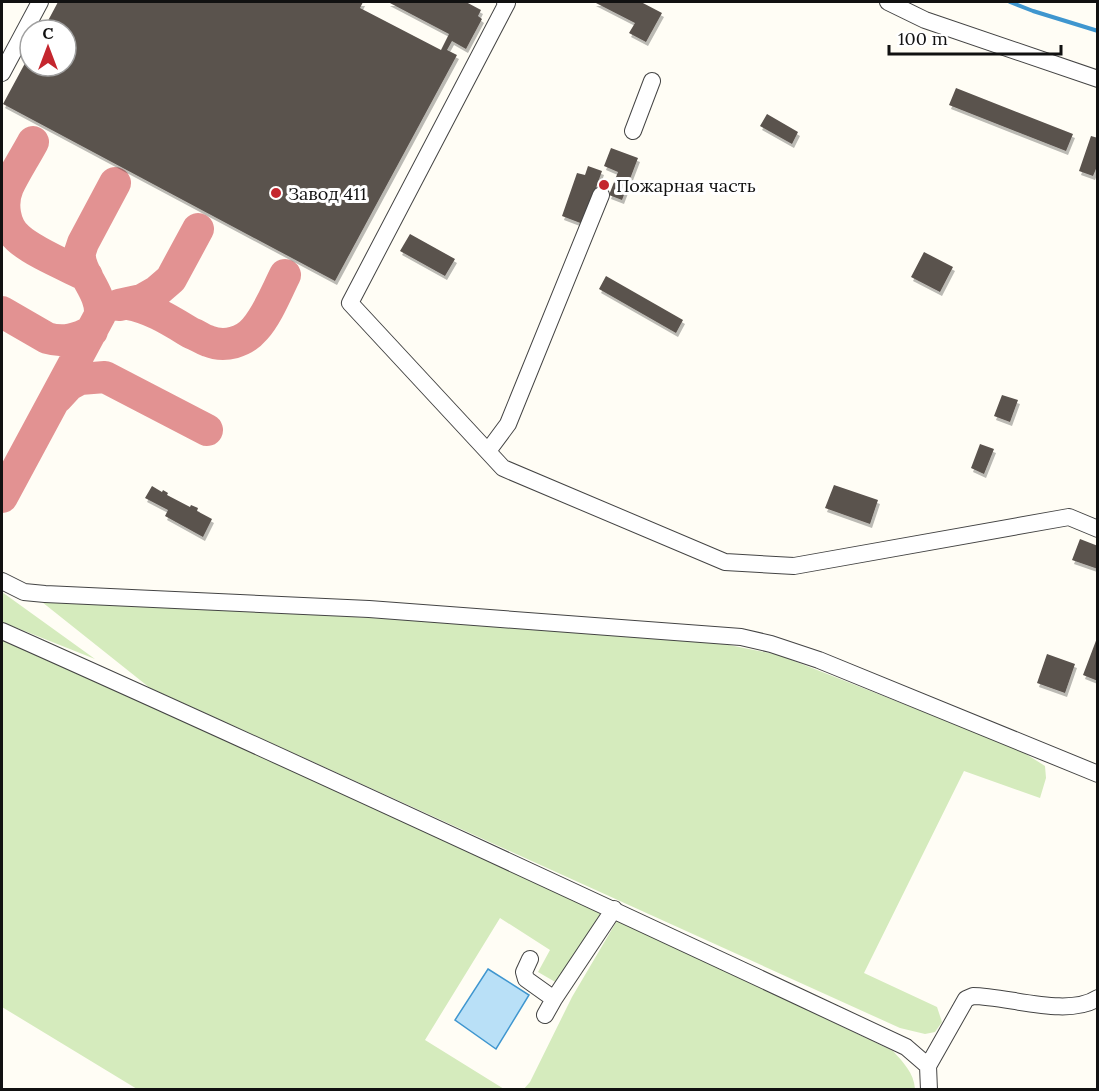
<svg xmlns="http://www.w3.org/2000/svg" width="1099" height="1091" viewBox="0 0 1099 1091" font-family="Lora,serif">
	<defs>
		<filter id="shadow"><feDropShadow dx="2" dy="4" stdDeviation="0" flood-color="#0004"/></filter>
	</defs>
	<rect width="100%" height="100%" fill="#fffdf5"/>
	<!-- green -->
	<path fill="#d5ebbd" d="M 2,592 L 95,659 L 2,622 Z
		M 42,602 L 321,615 L 689,637 L 779,655 L 1018,749 L 1045,766 L 1046,778 L 1040,798 L 964,771 L 864,973 L 937,1007 L 942,1022 L 935,1032 L 925,1034 L 900,1028 L 150,688 Z
		M 2,637 L 600,909 L 600,917 L 557,983 L 538,972 L 550,950 L 500,918 L 425,1040 L 504,1089 L 137,1089 L 2,1007 Z
		M 618,919 L 893,1051 C 903,1062 914,1073 915,1089 L 523,1090 L 530,1082 L 572,997 Z"/>
	<!-- water -->
	<path fill="#b9e0f7" stroke="#3f96cf" stroke-width="1.5" d="M 488,969 L 529,995 L 496,1049 L 455,1020 Z"/>
	<g fill="none" stroke-linecap="round" stroke-linejoin="round">
		<!-- stream -->
		<path stroke="#3f96cf" stroke-width="4" d="M 1010,2 L 1033,11 L 1098,31"/>
		<!-- taxiway -->
		<path stroke="#e29292" stroke-width="32" d="M 33,142 C 25,157 15,172 8,187 C 1,203 4,226 18,238 C 33,252 67,266 87,276
			M 128,304 C 151,308 171,321 191,333 C 197,335 202,339 208,341 C 225,348 244,342 255,329 C 268,314 276,293 285,275
			M 119,305 L 142,300 L 156,292 L 171,279 L 198,229
			M 2,312 L 47,338 C 64,343 77,339 92,331
			M 57,398 L 69,385 L 80,379 L 105,377 L 207,430
			M 2,497 L 100,315 C 102,290 77,273 80,252 C 81,249 82,246 83,243 L 115,183"/>
	</g>
	<!-- building -->
	<path fill="#5a524d" filter="url(#shadow)" d="M 58,2 L 363,2 L 360,8 L 441,50 L 449,34 L 388,2 L 466,2 L 481,10 L 478,16 L 482,19 L 466,49 L 452,41 L 447,50 L 457,55 L 335,281 L 3,104 L 30,54 L 30,66 L 66,66 L 66,30 L 43,30 Z
		M 594,2 L 641,2 L 662,13 L 646,42 L 629,33 L 635,23 Z
		M 956,88 L 1073,134 L 1066,151 L 949,105 Z
		M 767,114 L 798,132 L 792,144 L 760,126 Z
		M 1091,136 L 1098,138 L 1098,164 L 1093,176 L 1079,171 Z
		M 611,148 L 638,158 L 622,200 L 609,195 L 618,172 L 604,166 Z
		M 588,166 L 602,171 L 583,224 L 562,216 L 577,173 L 585,175 Z
		M 410,234 L 455,259 L 445,276 L 400,251 Z
		M 924,252 L 953,267 L 940,292 L 911,277 Z
		M 606,276 L 683,320 L 676,333 L 599,289 Z
		M 1002,395 L 1018,400 L 1010,422 L 994,416 Z
		M 980,444 L 994,449 L 984,474 L 971,468 Z
		M 834,485 L 878,500 L 870,524 L 825,508 Z
		M 152,486 L 162,492 L 163,490 L 168,493 L 167,495 L 190,507 L 191,505 L 198,508 L 197,511 L 212,519 L 203,537 L 165,516 L 168,510 L 145,498 Z
		M 1080,539 L 1098,546 L 1098,569 L 1072,560 Z
		M 1097,638 L 1098,638 L 1098,681 L 1083,675 Z
		M 1047,654 L 1075,664 L 1065,693 L 1037,683 Z"/>
	<g fill="none" stroke-linecap="round" stroke-linejoin="round">
		<defs>
			<path id="minor" d="M 505,2 L 507,3 L 350,303 L 503,468 L 725,562 L 794,566 L 1069,517 L 1098,529
				M 888,2 L 925,20 L 1098,79
				M 2,73 L 40,2
				M 633,131 L 652,81
				M 488,451 L 508,424 L 601,195
				M 2,581 L 24,592 L 45,594 L 369,609 L 741,637 L 771,644 L 819,660 L 1098,774
				M 2,631 C 305,766 606,906 906,1047 L 928,1066 L 929,1090
				M 530,959 L 524,972 L 526,979 L 554,999 L 545,1015
				M 554,999 L 614,909
				M 928,1066 L 966,999 L 973,996 C 1007,996 1068,1018 1098,998"/>
		</defs>
		<!-- minor casing -->
		<use href="#minor" stroke="#444" stroke-width="18"/>
		<!-- minor -->
		<use href="#minor" stroke="#fff" stroke-width="16"/>
	</g>
	<!-- markers -->
	<g fill="#c4262e" stroke="#fff" stroke-width="2">
		<circle cx="604" cy="185" r="6"/>
		<circle cx="276" cy="193" r="6"/>
	</g>
	<g text-anchor="middle" dominant-baseline="central" stroke-width="6" stroke-linejoin="round" paint-order="stroke">
		<!-- poi labels -->
		<g font-size="18" fill="#111" stroke="#fff" text-anchor="start">
			<text x="616" y="185">Пожарная часть</text>
			<text x="288" y="193">Завод 411</text>
		</g>
	</g>
	<!-- border -->
	<rect width="1099" height="1091" fill="none" stroke="#111111" stroke-width="6"/>
	<!-- north arrow -->
	<g transform="translate(48 48)"><circle r="28" fill="#ffffff" stroke="#a0a0a0" stroke-width="1.5"/>
	<path d="M0-4.5L10 22L0 15L-10 22Z" fill="#c4262e"/>
	<text y="-9" font-size="16" font-weight="bold" text-anchor="middle" fill="#111111">С</text>
	</g>
	<!-- scale -->
	<path d="M889 45v9h172v-9" fill="none" stroke="#111111" stroke-width="3"/>
	<text x="898" y="45" font-size="18" fill="#111111" stroke="#ffffff" stroke-width="4.5" paint-order="stroke">100 m</text>
</svg>
